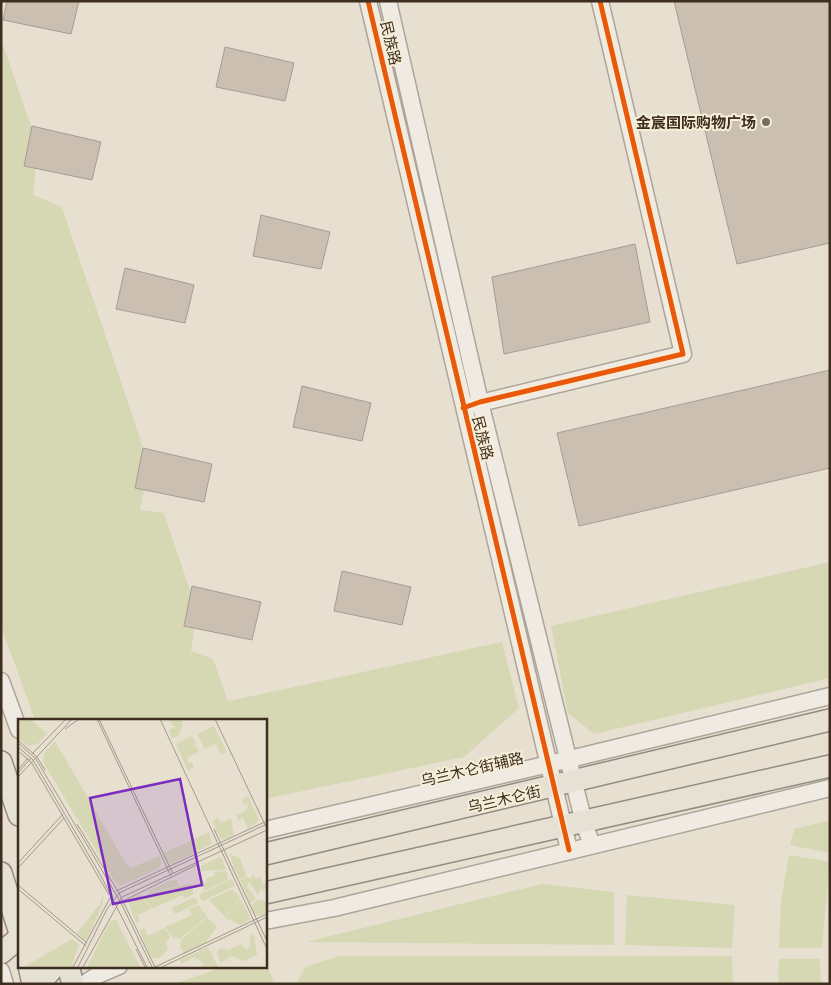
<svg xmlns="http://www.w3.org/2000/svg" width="831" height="985" viewBox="0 0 831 985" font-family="'Source Serif 4','Noto Sans SC',serif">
	<rect width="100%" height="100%" fill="#e7e0d1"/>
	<!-- green -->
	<path fill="#d6d7b3" d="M 1,39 L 38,147 L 33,195 L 62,207 L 149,465 L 140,510 L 164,513 L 197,611 L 191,651 L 213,659 L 228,701 L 502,642 L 519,708 L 464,757 L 265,799 L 265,720 L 35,720 L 1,626 Z
		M 830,562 L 830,678 L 594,734 L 568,713 L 551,626 Z
		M 830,820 L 830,853 L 790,845 L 794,829 Z
		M 789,855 L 830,862 L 822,948 L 779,948 L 781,901 Z
		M 542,884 L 614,892 L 614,945 L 306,942 Z
		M 627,895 L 735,905 L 732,948 L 625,945 Z
		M 339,956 L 732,956 L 733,984 L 296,984 L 305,967 Z
		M 779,959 L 820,959 L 821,984 L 778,984 Z
		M 265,961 L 275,984 L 174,984 L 226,966 L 265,966 Z"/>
	<!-- building -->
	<path fill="#cbbfb2" stroke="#a89c90" d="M 7,1 L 79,1 L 71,34 L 3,20 Z
		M 674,1 L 830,1 L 830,243 L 737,264 Z
		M 225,47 L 294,63 L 285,101 L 216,87 Z
		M 32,126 L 101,142 L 92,180 L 24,166 Z
		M 261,215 L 330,232 L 321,269 L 253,256 Z
		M 635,244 L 650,322 L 504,354 L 492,277 Z
		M 125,268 L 194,285 L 185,323 L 116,309 Z
		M 830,370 L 830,468 L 579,526 L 557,433 Z
		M 302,386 L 371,403 L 362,441 L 293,427 Z
		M 143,448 L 212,464 L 204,502 L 135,488 Z
		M 342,571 L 411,587 L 402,625 L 334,611 Z
		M 192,586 L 261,602 L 252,640 L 184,626 Z"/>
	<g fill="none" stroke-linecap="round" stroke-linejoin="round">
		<defs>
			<path id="minor" d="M 368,1 L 569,850
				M 388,1 L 480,402 L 584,823 L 592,845
				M 472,405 L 683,354 L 600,1
				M 1,681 L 19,730
				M 265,830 L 549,764 L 830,696
				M 265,921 L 334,908 L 830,788
				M 1,971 L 5,984
				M 84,984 L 98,975 L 119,966"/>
			<path id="major" d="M 1,762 L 19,815
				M 265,854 L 830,720
				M 1,873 L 19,930
				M 265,893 L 830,766
				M 1,953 L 19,938
				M 29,966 L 33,984
				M 68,966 L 73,984
				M 39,984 L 55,966"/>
		</defs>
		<!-- minor casing -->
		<use href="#minor" stroke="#ada599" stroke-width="19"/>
		<!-- major casing -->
		<use href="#major" stroke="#928b80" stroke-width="24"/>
		<!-- minor -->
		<use href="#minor" stroke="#efebe3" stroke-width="16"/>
		<!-- major -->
		<use href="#major" stroke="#e6e1d4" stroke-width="21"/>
		<defs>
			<path id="cycleway" d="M 368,1 L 569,850
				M 463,408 L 480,402 L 683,354 L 600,1"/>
		</defs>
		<!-- cycleway casing -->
		<use href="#cycleway" stroke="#f7eed8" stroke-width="8"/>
		<!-- cycleway -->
		<use href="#cycleway" stroke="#e8590c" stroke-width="5"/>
	</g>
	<!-- markers -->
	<circle fill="#786c5e" stroke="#f7eed8" stroke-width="2" cx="766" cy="122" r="5"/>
	<g text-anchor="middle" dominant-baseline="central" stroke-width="4" stroke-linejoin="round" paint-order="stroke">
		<!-- street labels -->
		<g font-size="15" fill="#3d2e20" stroke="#f7eed8">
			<text transform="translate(391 43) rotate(77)">民族路</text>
			<text transform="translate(483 438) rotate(76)">民族路</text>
			<text transform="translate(472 769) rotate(-13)">乌兰木仑街辅路</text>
			<text transform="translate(504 799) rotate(-13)">乌兰木仑街</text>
		</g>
		<!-- poi labels -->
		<g font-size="15" font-weight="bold" fill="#3d2e20" stroke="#f7eed8" text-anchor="end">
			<text x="756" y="122">金宸国际购物广场</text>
		</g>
	</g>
	<!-- overview -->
	<g transform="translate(18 719)">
		<rect width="249" height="249" fill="#e7e0d1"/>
		<path d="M 0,0 L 13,0 L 29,15 L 20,25 L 10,27 L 0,19 ZM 150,0 L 163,0 L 165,7 L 160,17 L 154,19 L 151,11 L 157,8 ZM 196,7 L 209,33 L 203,36 L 198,25 L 187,30 L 183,23 L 195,17 L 183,22 L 179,15 ZM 174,17 L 178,25 L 167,31 L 178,26 L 181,33 L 170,38 L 170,44 L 174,43 L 176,48 L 170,52 L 158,25 ZM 37,22 L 108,145 L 113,149 L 141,137 L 144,144 L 140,150 L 102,167 L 97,163 L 25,43 L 26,34 ZM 230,77 L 241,101 L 230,110 L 225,99 L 220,101 L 218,96 L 229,91 L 230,85 L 226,86 L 224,81 ZM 200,99 L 202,104 L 213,99 L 216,116 L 206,121 L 202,119 L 194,102 ZM 191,113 L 194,125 L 153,145 L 150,143 L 146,134 ZM 212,135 L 222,139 L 228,157 L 221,160 L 215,146 L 218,144 L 214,145 ZM 201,138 L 204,139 L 208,151 L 183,152 L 183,147 ZM 208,152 L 210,161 L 186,172 L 184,160 L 188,165 L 188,160 L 197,156 L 196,153 ZM 235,155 L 238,160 L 243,158 L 244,166 L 249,164 L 249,169 L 244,172 L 243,169 L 240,177 L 231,162 ZM 228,158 L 232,159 L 229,168 L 238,179 L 232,185 L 222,161 ZM 214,160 L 217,167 L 184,182 L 181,176 ZM 159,161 L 160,167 L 127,174 L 151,162 ZM 173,165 L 176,175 L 166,180 L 164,176 L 134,190 L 127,181 L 131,174 ZM 214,170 L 222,178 L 207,198 L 191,181 ZM 85,174 L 85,184 L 70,219 L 66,221 L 59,214 L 82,185 ZM 122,176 L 133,190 L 120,196 L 122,202 L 118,204 L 110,183 ZM 177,178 L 180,184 L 157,195 L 154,189 ZM 222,179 L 233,200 L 223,206 L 207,199 ZM234 189a8 8 0 1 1 16 0a8 8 0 1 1-16 0ZM 180,186 L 189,197 L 162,220 L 155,219 L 147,208 L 174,196 L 171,190 ZM 189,198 L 199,208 L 188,223 L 166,234 L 162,229 L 163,221 ZM 98,201 L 122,248 L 69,248 L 92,202 ZM 126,209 L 130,217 L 146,209 L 152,217 L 148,225 L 150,231 L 140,240 L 133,238 L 121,211 ZM 236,215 L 239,236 L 226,242 L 214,237 L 203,244 L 199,235 L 202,229 L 210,231 L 223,225 L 228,230 L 232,229 L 232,217 ZM 54,220 L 61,226 L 53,248 L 6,248 ZM 190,228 L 200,248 L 186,248 L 183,242 L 176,238 L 164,245 L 162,241 Z" fill="#d6d7b3"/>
		<path fill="none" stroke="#a3998a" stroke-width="1" d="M 79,0 L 153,157M 81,0 L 155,155M 142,0 L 249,230M 197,0 L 249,110M 47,10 L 61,0M 0,21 L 19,38 L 27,51M 0,24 L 18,40 L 75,136 L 103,184 L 134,248M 0,28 L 15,41 L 83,157 L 129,248M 0,32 L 13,43 L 91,176M 14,35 L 48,0M 0,51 L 10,39M 0,54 L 13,39M 0,58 L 54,0M 59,105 L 101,174 L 137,248M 196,110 L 249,222M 0,144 L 45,95M 0,149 L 46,99M 0,166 L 69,224M 0,170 L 68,227M 98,172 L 249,102M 105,182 L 180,145M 118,230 L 127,248M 55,248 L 93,177M 60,248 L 89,190 L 101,174 L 249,105M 65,248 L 104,178 L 249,111M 137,248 L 249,195M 144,248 L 249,198"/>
		<path fill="#7b2cbf" fill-opacity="0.15" stroke="#7b2cbf" stroke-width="2.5" d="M 162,60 L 184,166 L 95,185 L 72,79 Z"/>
		<rect width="249" height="249" fill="none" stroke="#3d2e20" stroke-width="2.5"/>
	</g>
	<!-- border -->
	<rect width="831" height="985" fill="none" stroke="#3d2e20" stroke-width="5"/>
</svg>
